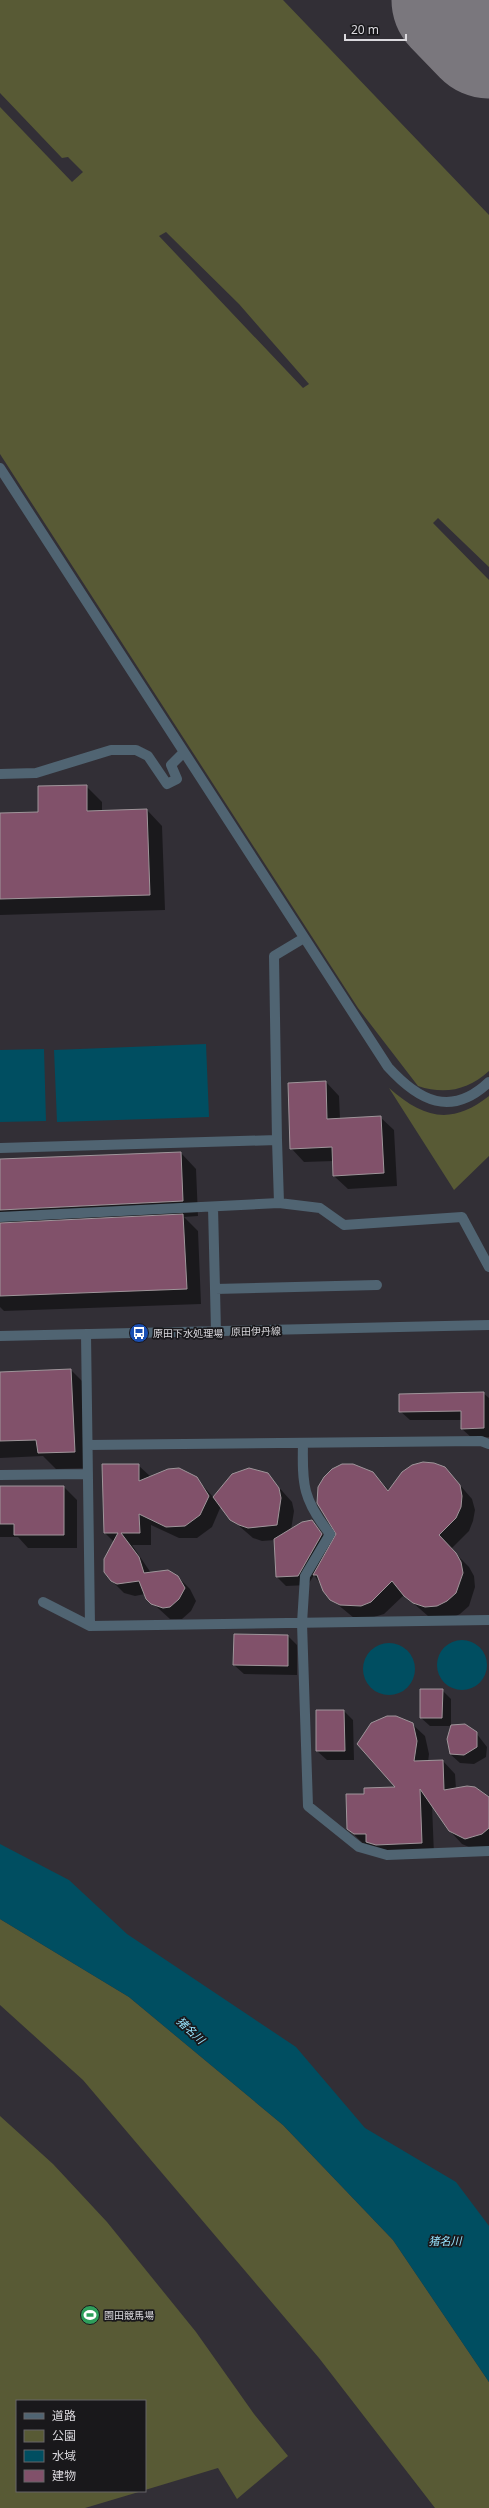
<svg xmlns="http://www.w3.org/2000/svg" width="489" height="2508" viewBox="0 0 489 2508" font-family="'Noto Sans','Noto Sans JP',sans-serif">
	<rect width="100%" height="100%" fill="#322f36"/>
	<!-- green -->
	<path fill="#585a35" fill-rule="evenodd" d="M 0,0 L 283,0 L 489,215 L 489,567 L 438,518 L 433,523 L 489,580 L 489,1071 C 468,1090 445,1095 418,1086 L 358,1008 L 0,454 L 0,107 L 72,182 L 83,172 L 68,157 L 62,158 L 0,93 ZM 166,232 L 239,304 L 309,384 L 303,388 L 159,236 Z
		M 389,1088 C 423,1118 451,1126 489,1096 L 489,1156 L 454,1190 Z
		M 0,1919 L 129,1997 L 283,2125 L 393,2240 L 489,2382 L 489,2508 L 435,2508 L 319,2358 L 83,2080 L 0,2005 Z
		M 0,2116 L 53,2164 L 107,2222 L 196,2332 L 254,2414 L 288,2456 L 237,2499 L 218,2468 L 145,2490 L 145,2401 L 17,2401 L 17,2491 L 142,2491 L 85,2508 L 0,2508 Z"/>
	<!-- water -->
	<path fill="#004e61" d="M 206,1044 L 209,1117 L 57,1122 L 54,1050 Z
		M 44,1049 L 46,1121 L 0,1122 L 0,1050 Z
		M437 1665a25 25 0 1 1 50 0a25 25 0 1 1-50 0Z
		M363 1669a26 26 0 1 1 52 0a26 26 0 1 1-52 0Z
		M 0,1844 L 69,1880 L 127,1934 L 296,2047 L 365,2128 L 456,2182 L 489,2226 L 489,2382 L 393,2240 L 283,2125 L 129,1997 L 0,1919 Z"/>
	<!-- shadow -->
	<path fill="#0007" d="M 86,786 L 102,802 L 102,812 L 147,810 L 162,826 L 165,910 L 0,915 L 0,814 L 39,813 Z
		M 326,1082 L 339,1096 L 340,1119 L 380,1117 L 394,1130 L 397,1186 L 348,1189 L 334,1176 L 334,1161 L 304,1162 L 291,1148 L 289,1084 Z
		M 181,1153 L 196,1169 L 198,1216 L 184,1217 L 198,1231 L 201,1304 L 4,1311 L 0,1307 L 0,1160 Z
		M 71,1370 L 87,1386 L 91,1468 L 56,1469 L 43,1456 L 0,1458 L 0,1373 Z
		M 483,1393 L 489,1398 L 489,1437 L 472,1438 L 462,1429 L 462,1420 L 410,1420 L 400,1411 Z
		M 138,1465 L 151,1477 L 196,1478 L 214,1498 L 232,1475 L 267,1474 L 292,1502 L 294,1511 L 291,1530 L 312,1521 L 331,1545 L 372,1473 L 389,1490 L 445,1468 L 472,1499 L 475,1510 L 473,1521 L 469,1531 L 451,1549 L 469,1567 L 474,1576 L 475,1587 L 469,1606 L 460,1614 L 450,1619 L 428,1616 L 404,1595 L 384,1614 L 364,1620 L 354,1618 L 331,1599 L 314,1575 L 308,1585 L 286,1586 L 277,1577 L 275,1540 L 262,1541 L 253,1538 L 231,1519 L 221,1506 L 212,1527 L 197,1538 L 179,1538 L 151,1525 L 151,1545 L 132,1545 L 151,1573 L 178,1577 L 190,1589 L 196,1601 L 191,1611 L 182,1619 L 170,1619 L 147,1598 L 145,1594 L 135,1596 L 124,1593 L 107,1576 L 104,1565 L 114,1542 L 105,1533 Z
		M 0,1487 L 64,1487 L 77,1500 L 77,1548 L 28,1548 L 18,1537 L 0,1537 Z
		M 288,1636 L 297,1645 L 297,1675 L 244,1674 L 234,1665 Z
		M 442,1690 L 451,1699 L 451,1726 L 465,1725 L 473,1729 L 487,1747 L 486,1757 L 474,1764 L 460,1763 L 450,1754 L 451,1726 L 430,1726 L 420,1717 Z
		M 344,1711 L 353,1720 L 354,1760 L 327,1760 L 317,1751 Z
		M 412,1724 L 425,1736 L 429,1754 L 428,1762 L 443,1761 L 455,1774 L 456,1789 L 489,1799 L 489,1848 L 478,1851 L 462,1844 L 450,1831 L 432,1805 L 434,1855 L 389,1857 L 367,1847 L 348,1829 L 365,1795 L 397,1788 Z"/>
	<g fill="none" stroke-linecap="round" stroke-linejoin="round">
		<!-- runway -->
		<path stroke="#7a777d" stroke-width="137" d="M 460,0 L 489,30"/>
	</g>
	<!-- building -->
	<path fill="#81516a" stroke="#9f959a" d="M 87,785 L 87,811 L 147,809 L 150,895 L 0,899 L 0,813 L 38,812 L 38,786 Z
		M 326,1081 L 327,1119 L 381,1116 L 384,1173 L 333,1176 L 332,1147 L 290,1149 L 288,1083 Z
		M 181,1152 L 183,1201 L 0,1210 L 0,1159 Z
		M 183,1214 L 187,1289 L 0,1296 L 0,1223 Z
		M 71,1369 L 75,1452 L 38,1453 L 36,1440 L 0,1441 L 0,1372 Z
		M 484,1392 L 484,1428 L 461,1429 L 461,1411 L 399,1412 L 399,1394 Z
		M 423,1462 L 434,1463 L 445,1467 L 460,1485 L 462,1496 L 461,1507 L 456,1518 L 439,1535 L 456,1553 L 461,1562 L 463,1573 L 456,1593 L 447,1601 L 437,1606 L 425,1607 L 413,1603 L 404,1596 L 392,1581 L 371,1602 L 361,1606 L 340,1605 L 330,1600 L 323,1591 L 317,1575 L 313,1575 L 336,1534 L 317,1503 L 318,1487 L 324,1477 L 332,1469 L 342,1464 L 353,1464 L 373,1472 L 388,1491 L 402,1472 L 412,1465 Z
		M 102,1464 L 139,1464 L 139,1481 L 168,1469 L 179,1468 L 197,1477 L 209,1496 L 200,1515 L 185,1526 L 166,1527 L 139,1514 L 140,1533 L 121,1533 L 139,1557 L 144,1573 L 168,1570 L 178,1576 L 185,1588 L 179,1599 L 170,1607 L 163,1608 L 151,1604 L 146,1599 L 139,1581 L 117,1584 L 111,1581 L 104,1572 L 104,1559 L 118,1533 L 104,1533 Z
		M 249,1468 L 268,1473 L 279,1488 L 281,1498 L 277,1525 L 248,1528 L 239,1525 L 230,1520 L 213,1497 L 232,1474 Z
		M 0,1486 L 64,1486 L 64,1535 L 14,1535 L 14,1524 L 0,1524 Z
		M 312,1520 L 322,1534 L 298,1576 L 276,1577 L 274,1539 L 302,1522 Z
		M 234,1634 L 288,1635 L 288,1666 L 233,1665 Z
		M 420,1689 L 443,1689 L 442,1718 L 420,1718 Z
		M 316,1710 L 344,1710 L 345,1751 L 316,1751 Z
		M 387,1716 L 396,1716 L 413,1723 L 417,1741 L 414,1761 L 443,1760 L 444,1790 L 467,1786 L 475,1787 L 489,1797 L 489,1828 L 482,1834 L 465,1839 L 449,1831 L 420,1789 L 422,1843 L 376,1845 L 366,1842 L 366,1834 L 354,1834 L 347,1829 L 346,1794 L 364,1794 L 364,1788 L 395,1787 L 357,1744 L 371,1723 Z
		M 465,1724 L 477,1732 L 477,1747 L 464,1755 L 450,1754 L 447,1739 L 451,1725 Z"/>
	<g fill="none" stroke-linecap="round" stroke-linejoin="round">
		<!-- minor -->
		<path stroke="#506472" stroke-width="10" d="M 0,468 L 388,1067 C 419,1101 451,1118 489,1082
			M 0,774 L 36,773 L 111,750 L 136,750 L 148,756 L 167,784 L 177,779 L 171,765 L 184,752
			M 277,1140 L 274,956 L 304,938
			M 0,1148 L 277,1140 L 279,1203
			M 213,1207 L 215,1289 L 377,1285
			M 0,1217 L 279,1203 L 320,1208 L 344,1225 L 462,1217 L 489,1267
			M 215,1289 L 216,1332
			M 86,1334 L 90,1626
			M 0,1336 L 489,1325
			M 303,1443 C 302,1485 303,1500 330,1534 L 305,1576 L 302,1623 L 308,1806 L 359,1847 L 387,1855 L 489,1851
			M 88,1445 L 481,1441 L 489,1444
			M 0,1475 L 88,1474
			M 43,1602 L 90,1626 L 489,1620"/>
	</g>
	<!-- icons -->
	<defs>
		<symbol id="bus-disc" viewBox="-11 -11 22 22"><circle r="9.5" fill="#1a4fb4" stroke="#19181b"/><path d="M-5-6H5V4H4V6H2V4H-2V6H-4V4H-5ZM-3.5-4V0h7V-4ZM-3.5 1.2v1.5H-2V1.2ZM2 1.2v1.5H3.5V1.2Z" fill="#fff"/></symbol>
		<symbol id="stadium-disc" viewBox="-11 -11 22 22"><circle r="9.5" fill="#2e9e5b" stroke="#19181b"/><path d="M0-5a6.5 5 0 1 0 0 10a6.5 5 0 1 0 0-10ZM-3.5-1.8h7v3.6h-7Z" fill="#fff"/></symbol>
	</defs>
	<g fill-rule="evenodd">
		<use href="#bus-disc" x="128" y="1322" width="22" height="22"/>
		<use href="#stadium-disc" x="79" y="2304" width="22" height="22"/>
	</g>
	<g text-anchor="middle" dominant-baseline="central" stroke-width="3.5" stroke-linejoin="round" paint-order="stroke">
		<!-- street labels -->
		<g font-size="10" fill="#dbd9de" stroke="#19181b">
			<text transform="translate(256 1331) rotate(-1)">原田伊丹線</text>
		</g>
		<!-- poi labels -->
		<g font-size="10" fill="#dbd9de" stroke="#19181b" text-anchor="start">
			<text x="153" y="1333">原田下水処理場</text>
			<text x="104" y="2315">園田競馬場</text>
		</g>
		<!-- water labels -->
		<g font-size="11" font-style="italic" fill="#97e2fc" stroke="#19181b">
			<text transform="translate(191 2030) rotate(43)">猪名川</text>
			<text x="445" y="2240">猪名川</text>
		</g>
	</g>
	<!-- legend -->
	<rect x="16" y="2400" width="130" height="92" fill="#19181b" stroke="#676569"/>
	<rect x="24" y="2413" width="20" height="6" fill="#506472" stroke="#676569"/>
	<text x="52" y="2420" font-size="12" fill="#dbd9de">道路</text>
	<rect x="24" y="2430" width="20" height="12" fill="#585a35" stroke="#676569"/>
	<text x="52" y="2440" font-size="12" fill="#dbd9de">公園</text>
	<rect x="24" y="2450" width="20" height="12" fill="#004e61" stroke="#676569"/>
	<text x="52" y="2460" font-size="12" fill="#dbd9de">水域</text>
	<rect x="24" y="2470" width="20" height="12" fill="#81516a" stroke="#676569"/>
	<text x="52" y="2480" font-size="12" fill="#dbd9de">建物</text>
	<!-- scale -->
	<path d="M345 34v6h61v-6" fill="none" stroke="#dbd9de" stroke-width="2"/>
	<text x="351" y="34" font-size="12" fill="#dbd9de" stroke="#19181b" stroke-width="3" paint-order="stroke">20 m</text>
</svg>
